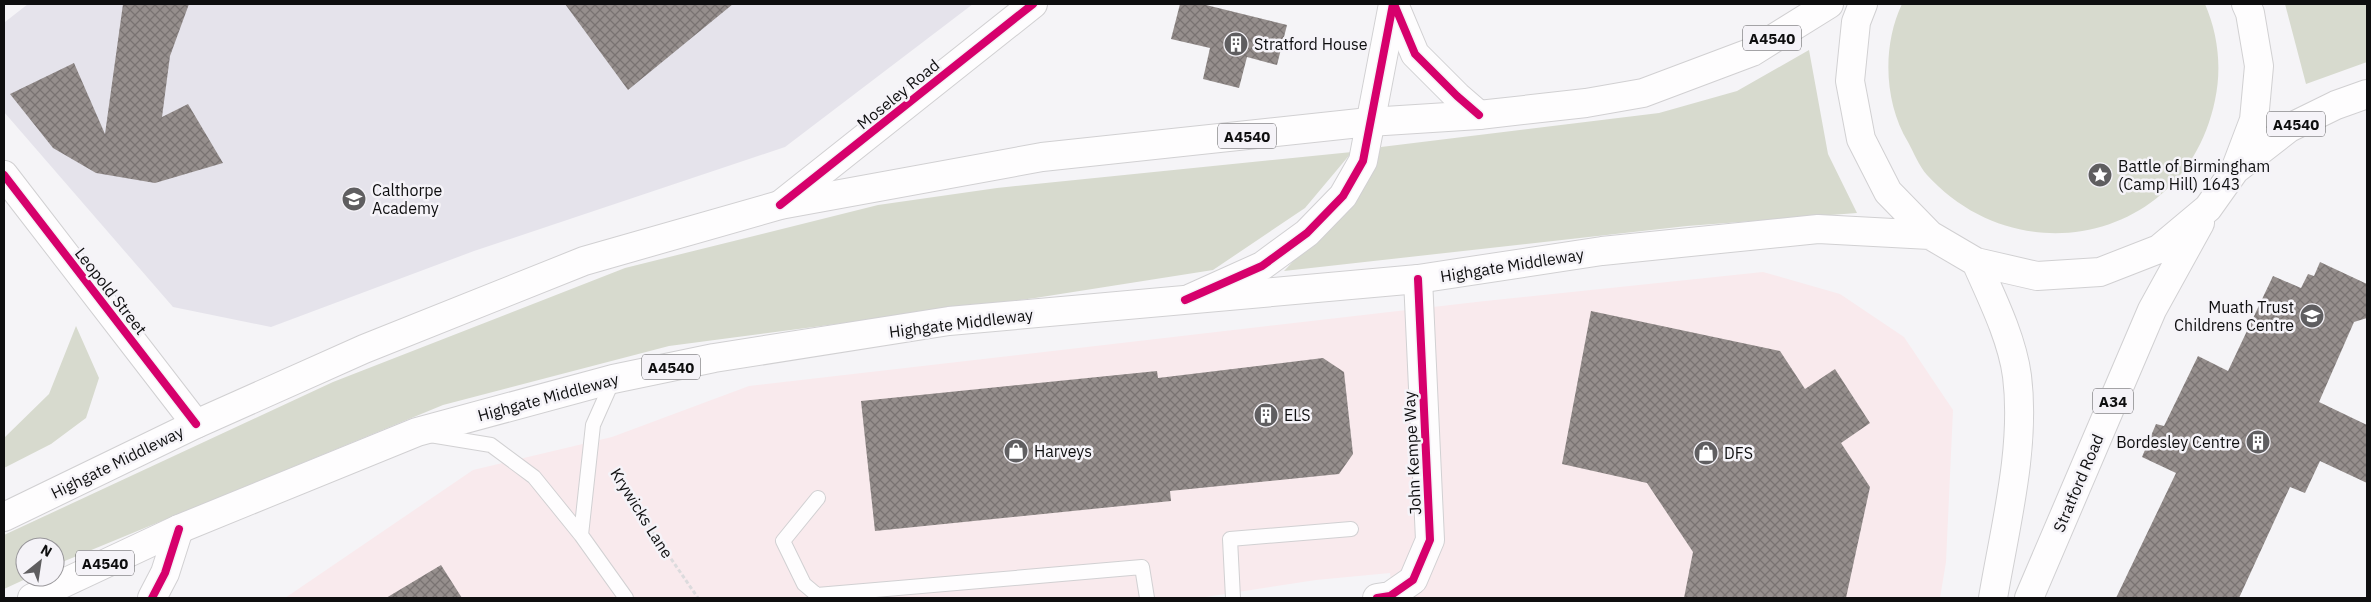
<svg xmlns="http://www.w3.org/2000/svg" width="2371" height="602" viewBox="0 0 2371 602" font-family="'IBM Plex Sans',sans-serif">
	<defs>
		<pattern id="building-cross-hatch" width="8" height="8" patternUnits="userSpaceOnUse" patternTransform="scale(1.25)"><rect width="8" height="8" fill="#968f8d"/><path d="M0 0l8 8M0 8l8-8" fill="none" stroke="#797372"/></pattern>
	</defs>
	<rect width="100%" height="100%" fill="#f5f4f7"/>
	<!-- commercial -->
	<path fill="#f9eaed" d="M 1763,272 L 1840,294 L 1904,337 L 1953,410 L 1946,562 L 1940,598 L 1393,598 L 1390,573 L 1316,580 L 1199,598 L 285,598 L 473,470 L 612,437 L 749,386 L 1485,301 Z"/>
	<!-- built -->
	<path fill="#e5e3eb" d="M 28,4 L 973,4 L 785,147 L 474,251 L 271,327 L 173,307 L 4,112 L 5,22 Z"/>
	<!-- grass -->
	<path fill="#d7dace" d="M 1902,4 L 2205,4 C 2218,34 2222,68 2215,100 C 2187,239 2021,278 1927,175 C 1919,166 1914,153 1908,142 C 1884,102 1882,46 1902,4 Z
		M 2285,4 L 2367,4 L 2367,62 L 2306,84 Z
		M 1809,50 L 1828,154 L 1857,213 L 1687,226 L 1284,271 L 1359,191 L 1381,147 L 1659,113 L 1737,91 Z
		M 1352,152 L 1305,208 L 1213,270 L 1035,298 L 669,346 L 443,405 L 55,565 L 55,547 L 25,547 L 25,577 L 30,577 L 4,589 L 4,535 L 333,382 L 625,268 L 878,205 L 997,188 Z
		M 76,326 L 99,378 L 86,418 L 51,444 L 4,468 L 4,438 L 49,394 Z"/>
	<!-- building -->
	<path fill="url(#building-cross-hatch)" d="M 123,4 L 189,4 L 170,56 L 162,117 L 188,104 L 223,163 L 155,183 L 96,173 L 53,148 L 10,94 L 74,63 L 105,134 Z
		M 565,4 L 733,4 L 628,90 Z
		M 1180,4 L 1202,4 L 1287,25 L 1277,65 L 1247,57 L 1239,88 L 1203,79 L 1210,48 L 1171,39 Z
		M 2320,262 L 2367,284 L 2367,318 L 2354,322 L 2319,402 L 2367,425 L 2367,483 L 2320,461 L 2305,493 L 2290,487 L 2239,598 L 2116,598 L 2176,473 L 2142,457 L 2156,424 L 2164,426 L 2198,356 L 2228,371 L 2273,276 L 2301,288 L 2308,274 L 2314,276 Z
		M 1591,311 L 1780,351 L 1805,389 L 1835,369 L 1870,423 L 1841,443 L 1870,487 L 1846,598 L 1684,598 L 1693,552 L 1647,483 L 1562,464 Z
		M 1323,358 L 1344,372 L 1353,454 L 1339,474 L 1170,491 L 1171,501 L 875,531 L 861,401 L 1157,371 L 1158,378 Z
		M 441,565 L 462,598 L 386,598 Z"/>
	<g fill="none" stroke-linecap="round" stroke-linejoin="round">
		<defs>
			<path id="service" d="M 430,435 L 491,445 L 534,477 L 581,535 L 626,598
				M 818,498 L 783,541 L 804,584 L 817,595 L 1142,567 L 1147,598
				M 581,535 L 593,425 L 613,380
				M 1233,598 L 1230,539 L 1351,529"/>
			<path id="minor" d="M 4,175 L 196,424
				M 1191,298 L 1262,266 L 1307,233 L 1343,196 L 1363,161 L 1393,4
				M 1377,598 L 1390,596 L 1413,580 L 1430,540 L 1418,279"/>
			<path id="tertiary" d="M 1394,4 L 1415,54 L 1457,96 L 1479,115
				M 780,205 L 1033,4
				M 152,598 L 165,573 L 179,529"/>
			<path id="trunk" d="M 1863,4 L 1856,22 L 1850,81 L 1861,139 L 1888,192 L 1930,235 L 1976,262 L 2037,276 L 2100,272 L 2159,249 L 2208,208 L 2235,170 L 2254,120 L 2259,66 L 2250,13 L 2246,4
				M 2235,170 L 2289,128 L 2336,105 L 2367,94
				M 1976,262 C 1991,296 2012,338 2017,376 C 2026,447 2005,527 1993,598
				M 4,517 L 196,424 L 364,349 L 584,261 L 780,205 L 1042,157 L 1369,122 L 1479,115 L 1586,103 L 1643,93 L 1752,52 L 1829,4
				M 32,598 L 179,529 L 417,432 L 613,379 L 714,358 L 949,321 L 1418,279 L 1602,251 L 1818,229 L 1930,235
				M 2029,598 L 2152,310 L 2200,223"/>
		</defs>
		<!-- service casing -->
		<use href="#service" stroke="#d1d0d2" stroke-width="16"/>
		<!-- minor casing -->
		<use href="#minor" stroke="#d1d0d2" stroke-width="30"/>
		<!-- tertiary casing -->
		<use href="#tertiary" stroke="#d1d0d2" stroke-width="30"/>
		<!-- trunk casing -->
		<use href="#trunk" stroke="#d1d0d2" stroke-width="30"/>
		<!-- path -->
		<path stroke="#dcdbdd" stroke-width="3" stroke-dasharray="4 2.5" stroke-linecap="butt" d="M 614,472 L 619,483 L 698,598"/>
		<!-- service -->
		<use href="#service" stroke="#fefdfe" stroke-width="14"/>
		<!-- minor -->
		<use href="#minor" stroke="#fefdfe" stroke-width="28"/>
		<!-- tertiary -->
		<use href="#tertiary" stroke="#fefdfe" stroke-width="28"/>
		<!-- trunk -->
		<use href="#trunk" stroke="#fefdfe" stroke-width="28"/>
		<defs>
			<path id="cycleway" d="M 1394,4 L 1415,54 L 1457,96 L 1479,115
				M 4,175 L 196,424
				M 780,205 L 1033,4
				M 1185,300 L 1262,266 L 1307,233 L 1343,196 L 1363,161 L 1393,4
				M 152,598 L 165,573 L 179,529
				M 1377,598 L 1390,596 L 1413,580 L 1430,540 L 1418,279"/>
		</defs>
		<!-- cycleway casing -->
		<use href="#cycleway" stroke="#f5f3f8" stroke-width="11"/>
		<!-- cycleway -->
		<use href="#cycleway" stroke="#d6006c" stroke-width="8"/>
	</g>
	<!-- icons -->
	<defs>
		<symbol id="building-disc" viewBox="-11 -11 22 22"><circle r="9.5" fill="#5f5e60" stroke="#f5f3f8"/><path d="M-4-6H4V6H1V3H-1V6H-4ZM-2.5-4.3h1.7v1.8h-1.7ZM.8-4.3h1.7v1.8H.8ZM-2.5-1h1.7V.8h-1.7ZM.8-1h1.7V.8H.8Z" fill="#fff"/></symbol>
		<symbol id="sight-disc" viewBox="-11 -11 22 22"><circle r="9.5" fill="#5f5e60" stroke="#f5f3f8"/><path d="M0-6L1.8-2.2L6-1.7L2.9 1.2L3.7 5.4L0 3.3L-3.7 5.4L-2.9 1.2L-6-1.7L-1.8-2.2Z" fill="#fff"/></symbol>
		<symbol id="school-disc" viewBox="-11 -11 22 22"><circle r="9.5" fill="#5f5e60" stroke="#f5f3f8"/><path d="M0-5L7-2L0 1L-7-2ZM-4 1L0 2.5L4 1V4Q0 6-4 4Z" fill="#fff"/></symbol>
		<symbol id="shop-disc" viewBox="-11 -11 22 22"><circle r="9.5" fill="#5f5e60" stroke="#f5f3f8"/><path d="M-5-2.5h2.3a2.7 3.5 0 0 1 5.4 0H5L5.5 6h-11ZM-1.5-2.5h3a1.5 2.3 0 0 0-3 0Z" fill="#fff"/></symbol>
	</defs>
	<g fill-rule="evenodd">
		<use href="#building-disc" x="1222" y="30" width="28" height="28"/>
		<use href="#sight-disc" x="2086" y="161" width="28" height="28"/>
		<use href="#school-disc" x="340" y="185" width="28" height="28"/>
		<use href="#school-disc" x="2298" y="302" width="28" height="28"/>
		<use href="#building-disc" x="1252" y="401" width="28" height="28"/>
		<use href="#building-disc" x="2244" y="428" width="28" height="28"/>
		<use href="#shop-disc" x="1002" y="437" width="28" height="28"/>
		<use href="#shop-disc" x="1692" y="439" width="28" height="28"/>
	</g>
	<g text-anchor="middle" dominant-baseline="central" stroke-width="5" stroke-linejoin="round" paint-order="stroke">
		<!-- shield labels -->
		<g fill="#f5f3f8" stroke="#535355" stroke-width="1">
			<rect x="1743" y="25.5" width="58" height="25" rx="4"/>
			<rect x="2267" y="111.5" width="58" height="25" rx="4"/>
			<rect x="1218" y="123.5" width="58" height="25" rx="4"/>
			<rect x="642" y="354.5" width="58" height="25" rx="4"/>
			<rect x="2093" y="388.5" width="40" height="25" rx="4"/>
			<rect x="76" y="550.5" width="58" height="25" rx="4"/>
		</g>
		<g font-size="15" font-weight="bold" fill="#0e0e0f">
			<text x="1772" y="38">A4540</text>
			<text x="2296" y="124">A4540</text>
			<text x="1247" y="136">A4540</text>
			<text x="671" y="367">A4540</text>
			<text x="2113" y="401">A34</text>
			<text x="105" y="563">A4540</text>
		</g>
		<!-- poi labels -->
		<g font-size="16" fill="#0e0e0f" stroke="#f5f3f8" text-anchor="start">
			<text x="1254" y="44">Stratford House</text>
			<text x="2118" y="166">Battle of Birmingham<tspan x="2118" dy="18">(Camp Hill) 1643</tspan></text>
			<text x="372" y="190">Calthorpe<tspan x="372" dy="18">Academy</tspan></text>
			<text x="2294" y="307" text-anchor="end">Muath Trust<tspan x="2294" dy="18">Childrens Centre</tspan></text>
			<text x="1284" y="415">ELS</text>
			<text x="2240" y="442" text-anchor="end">Bordesley Centre</text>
			<text x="1034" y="451">Harveys</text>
			<text x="1724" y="453">DFS</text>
		</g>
		<!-- street labels -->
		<g font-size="16" fill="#0e0e0f" stroke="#f5f3f8">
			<text transform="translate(898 94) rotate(-39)">Moseley Road</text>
			<text transform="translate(1512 265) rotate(-9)">Highgate Middleway</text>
			<text transform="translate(111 291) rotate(52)">Leopold Street</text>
			<text transform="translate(961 323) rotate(-7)">Highgate Middleway</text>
			<text transform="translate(548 397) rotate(-15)">Highgate Middleway</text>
			<text transform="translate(1412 453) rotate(-93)">John Kempe Way</text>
			<text transform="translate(117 462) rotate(-26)">Highgate Middleway</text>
			<text transform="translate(2078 483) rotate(-67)">Stratford Road</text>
			<text transform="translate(642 513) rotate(58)">Krywicks Lane</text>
		</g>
	</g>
	<!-- border -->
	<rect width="2371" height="602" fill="none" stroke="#0e0e0f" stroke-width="10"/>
	<!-- north arrow -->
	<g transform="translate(40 562) rotate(30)"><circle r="24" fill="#f5f3f8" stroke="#99979b"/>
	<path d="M0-4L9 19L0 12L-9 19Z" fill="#5f5e60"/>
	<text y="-8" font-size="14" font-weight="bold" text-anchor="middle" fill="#0e0e0f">N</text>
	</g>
</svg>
